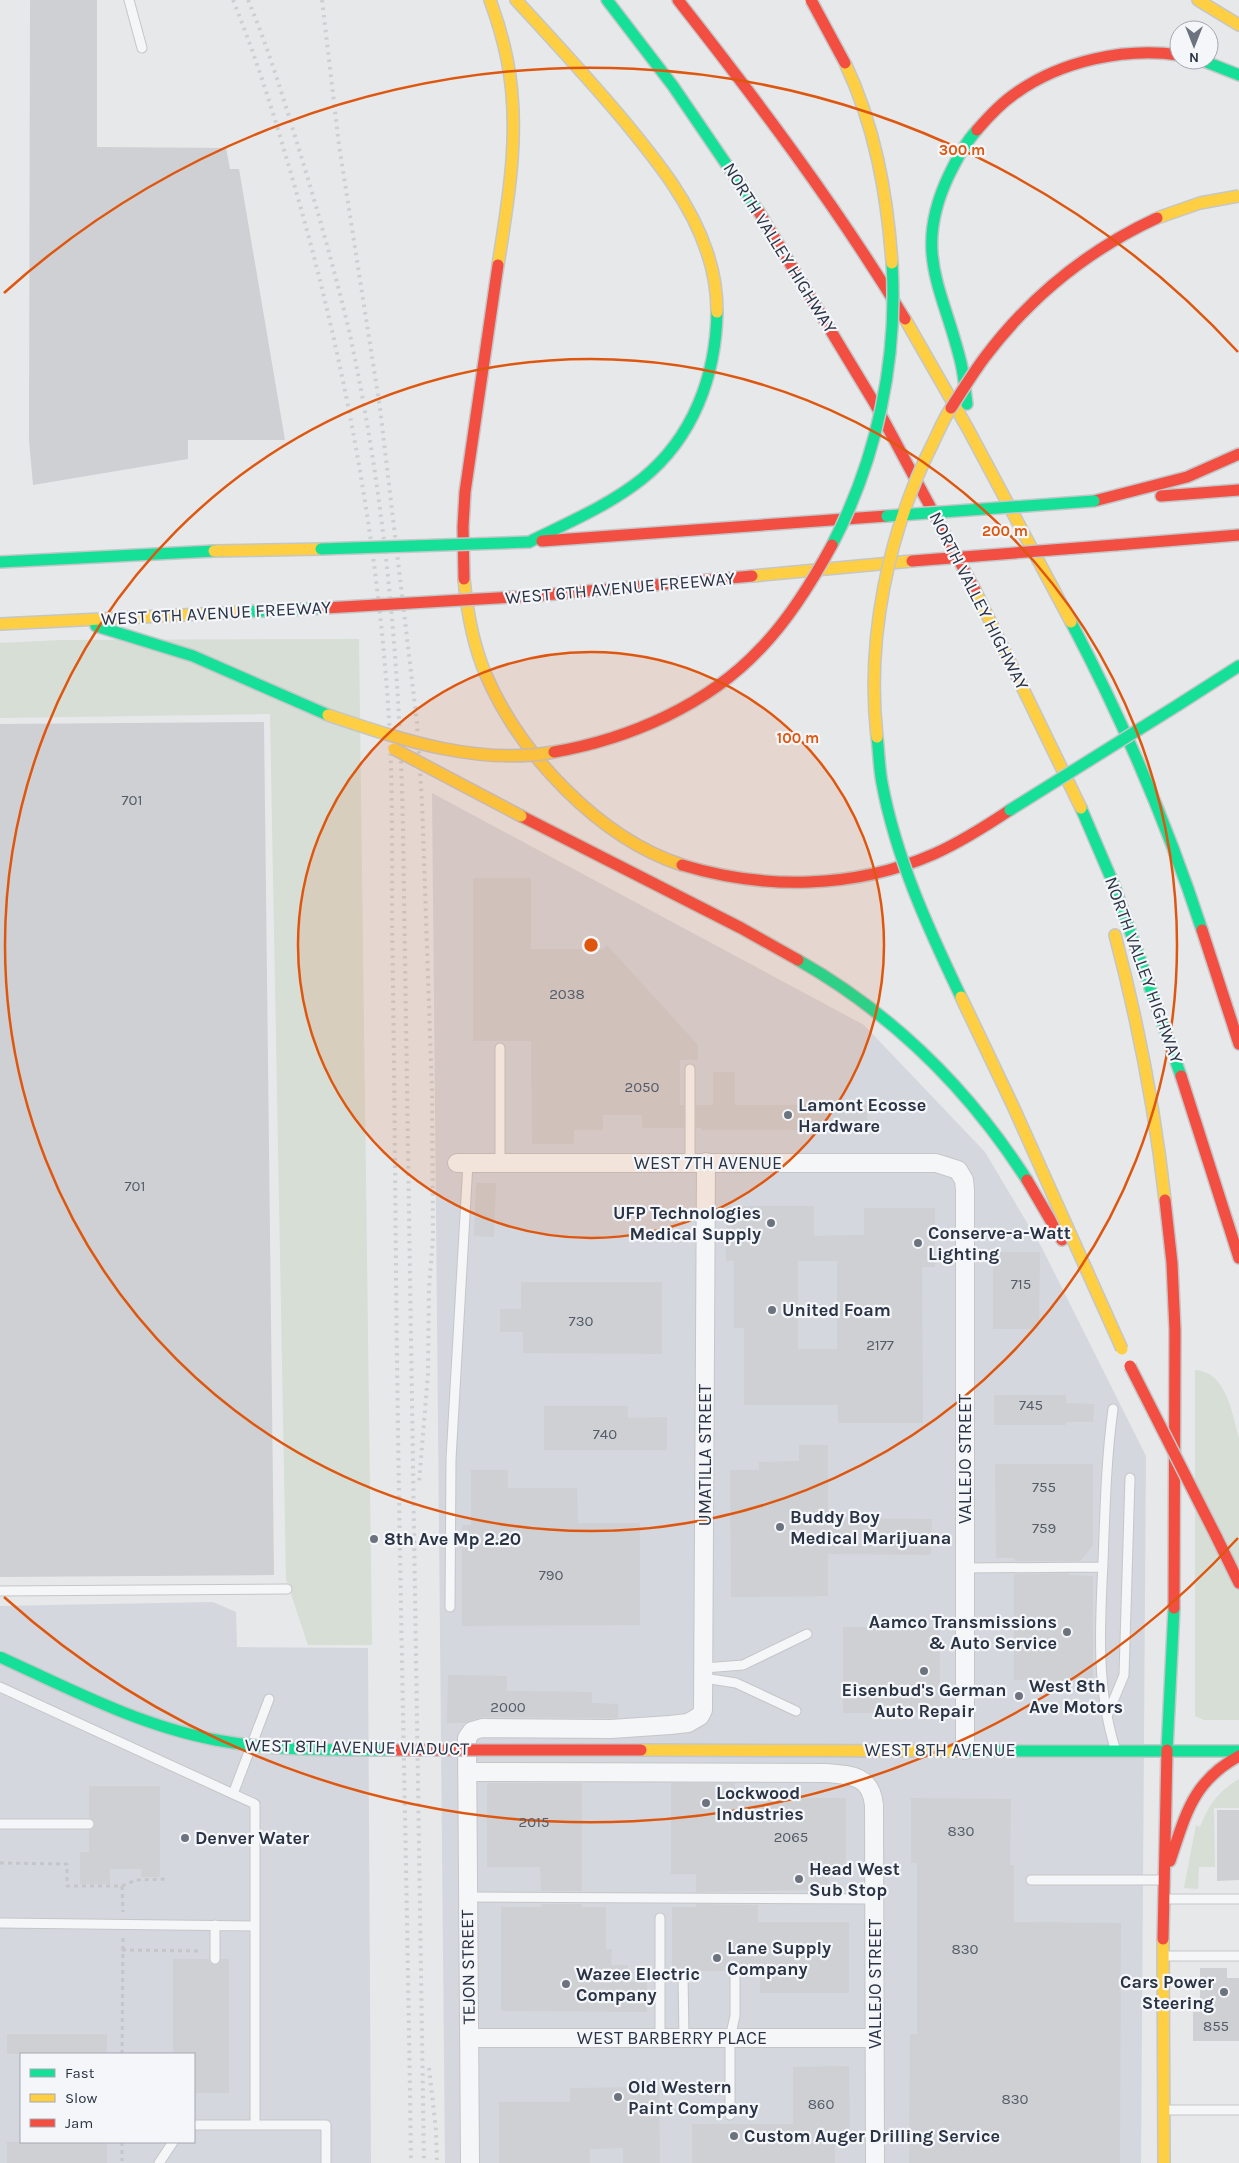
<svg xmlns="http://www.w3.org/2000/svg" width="1239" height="2163" viewBox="0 0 1239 2163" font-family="Karla,sans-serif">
	<rect width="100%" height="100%" fill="#e6e8ea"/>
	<!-- built -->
	<path fill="#d4d7dd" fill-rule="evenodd" d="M 432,793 L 864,1025 L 985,1152 L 1042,1248 L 1146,1456 L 1141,2163 L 445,2163 Z
		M 213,1602 L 236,1612 L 237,1647 L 368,1648 L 371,2163 L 0,2163 L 0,1606 ZM 21,2054 L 194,2054 L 194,2142 L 21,2142 Z"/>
	<!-- green -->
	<path fill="#d6ded6" d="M 359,639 L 372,1645 L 308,1645 L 286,1579 L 270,714 L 0,718 L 0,643 L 60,640 Z
		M 1195,1370 C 1226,1371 1232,1413 1239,1438 L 1239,1720 L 1204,1720 L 1195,1716 Z
		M 1239,1779 L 1239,1808 L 1214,1808 L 1215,1867 L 1199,1867 L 1198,1889 L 1184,1888 L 1196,1825 L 1200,1827 C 1210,1803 1217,1793 1239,1779 Z"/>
	<!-- building -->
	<path fill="#ced0d3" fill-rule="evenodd" d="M 30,0 L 97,0 L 97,147 L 226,148 L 230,169 L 239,169 L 285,440 L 188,440 L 188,459 L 33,485 L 29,440 Z
		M 264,722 L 274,1575 L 0,1577 L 0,724 Z
		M 473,878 L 531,878 L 531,949 L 603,949 L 607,945 L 698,1045 L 698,1060 L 680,1060 L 680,1105 L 684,1105 L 684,1128 L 642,1128 L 642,1115 L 603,1115 L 603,1130 L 574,1130 L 574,1144 L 532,1144 L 531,1041 L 473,1041 Z
		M 713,1072 L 735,1072 L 735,1105 L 867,1105 L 867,1130 L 701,1130 L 701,1128 L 696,1128 L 696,1105 L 713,1105 Z
		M 476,1183 L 496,1183 L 494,1237 L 474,1236 Z
		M 726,1206 L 814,1206 L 814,1236 L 864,1235 L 864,1208 L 935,1208 L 935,1267 L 922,1267 L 923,1423 L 838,1423 L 838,1405 L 744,1405 L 744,1328 L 734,1328 L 734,1261 L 726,1261 ZM 798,1261 L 837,1261 L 837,1349 L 798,1349 Z
		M 993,1252 L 1040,1252 L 1039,1329 L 993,1329 Z
		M 521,1282 L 662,1282 L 662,1354 L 523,1353 L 523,1332 L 500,1332 L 500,1309 L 521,1309 Z
		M 994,1395 L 1066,1395 L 1066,1403 L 1094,1404 L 1093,1422 L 1066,1422 L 1066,1425 L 994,1425 Z
		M 544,1406 L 628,1406 L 628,1418 L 667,1417 L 667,1450 L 544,1450 Z
		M 799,1445 L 828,1445 L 828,1518 L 932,1519 L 931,1555 L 828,1554 L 828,1596 L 731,1597 L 730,1470 L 759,1470 L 759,1462 L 799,1461 Z
		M 995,1464 L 1093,1464 L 1093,1546 L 1080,1561 L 1015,1561 L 1015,1558 L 996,1558 Z
		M 471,1470 L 508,1470 L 508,1488 L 577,1488 L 578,1523 L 640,1523 L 640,1625 L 462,1626 L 462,1525 L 471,1525 Z
		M 1070,1573 L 1068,1575 L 1093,1576 L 1093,1681 L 1014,1680 L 1014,1574 Z
		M 843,1627 L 940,1627 L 940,1713 L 843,1713 Z
		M 448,1675 L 507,1676 L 507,1691 L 592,1692 L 592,1703 L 618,1704 L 618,1718 L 482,1717 L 465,1723 L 447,1723 Z
		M 487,1783 L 582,1783 L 582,1891 L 541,1891 L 540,1867 L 487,1867 Z
		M 671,1783 L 735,1783 L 735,1798 L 846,1798 L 846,1876 L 829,1876 L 829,1890 L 696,1892 L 696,1874 L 671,1874 Z
		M 89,1786 L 160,1786 L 160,1877 L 141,1877 L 141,1869 L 110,1869 L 110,1884 L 80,1884 L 80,1852 L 89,1852 L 89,1830 L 93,1829 L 95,1824 L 94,1820 L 89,1818 Z
		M 911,1798 L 1011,1799 L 1010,1865 L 1014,1865 L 1014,1922 L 1121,1923 L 1120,2163 L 909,2163 L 910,2034 L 917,2034 L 917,1863 L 911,1863 Z
		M 1217,1810 L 1239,1810 L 1239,1880 L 1217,1881 Z
		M 541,1904 L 582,1904 L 582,1907 L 606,1907 L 606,1949 L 612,1949 L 611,1965 L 628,1965 L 628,1982 L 647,1982 L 647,2012 L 501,2011 L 501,1907 L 541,1907 Z
		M 696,1904 L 758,1905 L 758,1922 L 849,1922 L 849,1993 L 760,1993 L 760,1971 L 688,1971 L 683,1969 L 672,1971 L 672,1907 L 696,1907 Z
		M 173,1959 L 209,1959 L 210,1963 L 215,1965 L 219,1964 L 221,1959 L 229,1959 L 229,2093 L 194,2093 L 194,2054 L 173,2054 Z
		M 1200,1968 L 1227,1968 L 1227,1978 L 1239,1978 L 1239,2041 L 1193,2041 L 1193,2012 L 1200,2012 Z
		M 7,2034 L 107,2034 L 107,2054 L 7,2054 Z
		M 849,2066 L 850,2142 L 835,2142 L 835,2163 L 692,2163 L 692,2124 L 793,2124 L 793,2067 Z
		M 659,2087 L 660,2163 L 623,2163 L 623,2148 L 590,2149 L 590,2163 L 499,2163 L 499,2102 L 570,2102 L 570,2088 Z
		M 7,2142 L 107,2142 L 107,2163 L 7,2163 Z"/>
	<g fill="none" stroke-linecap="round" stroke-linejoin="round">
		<defs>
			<path id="lane" d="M 129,0 L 142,48
				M 500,1048 L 500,1163
				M 690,1069 L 690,1162
				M 1113,1409 C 1106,1460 1105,1510 1103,1562 C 1100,1624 1096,1687 1115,1748
				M 965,1568 L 1103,1567
				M 0,1591 L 287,1589
				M 450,1607 L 451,1459 L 468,1163
				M 704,1668 L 743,1665 L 807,1634
				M 704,1678 L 736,1683 L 796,1711
				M 0,1687 L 255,1804 L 255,2125
				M 1107,1716 L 1124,1675 L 1130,1478
				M 233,1794 L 269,1699
				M 0,1824 L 89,1824
				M 1031,1880 L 1161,1880
				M 468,1897 L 874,1899
				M 1164,1899 L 1239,1899
				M 660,1918 L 660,2038
				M 0,1923 L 255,1926
				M 215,1925 L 215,1959
				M 1164,1956 L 1239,1956
				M 683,1975 L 684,2038
				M 1166,2110 L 1239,2110
				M 730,2115 L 730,2038 L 735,2016 L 735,1976
				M 194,2125 L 326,2125 L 326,2163
				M 159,2163 L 173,2142"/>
			<path id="street" d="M 457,1163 L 936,1163 L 958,1170 L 964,1180 L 965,1190 L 965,1750
				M 467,1772 L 827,1773 C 852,1775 871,1776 874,1805 L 875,2163
				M 469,2038 L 875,2038
				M 470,2163 L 467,1738 L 472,1731 L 482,1728 L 611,1729 L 670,1725 L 688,1723 L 700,1716 L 703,1710 L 706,1162"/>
			<path id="fast" d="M 607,0 L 673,86 L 759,212
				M 1201,60 L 1239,75
				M 967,404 C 965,390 964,376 961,363 C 943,288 912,253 949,175 C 957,159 965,143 977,130
				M 529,542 C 567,523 608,506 642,479 C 693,438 716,376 717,312
				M 0,562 L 214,551
				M 242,612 L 325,608
				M 1071,622 C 1123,721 1167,823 1202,930
				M 96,626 L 193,656 L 328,715
				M 1178,705 L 1239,666
				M 1081,808 L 1114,885 L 1181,1076
				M 798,960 C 893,1014 968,1088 1027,1180
				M 1167,1750 L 1174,1608
				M 963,1751 L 1239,1751"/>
			<path id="slow" d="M 490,0 C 497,19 503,39 507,59 C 521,127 509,197 498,265
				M 516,0 C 553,40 590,80 625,122 C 657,161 691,203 707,252 C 714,272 717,291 717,312
				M 1198,0 L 1239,25
				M 905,319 L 968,429 L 1071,622
				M 214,551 L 321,549
				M 752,576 L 912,561
				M 464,579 C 467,611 473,645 486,675 C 520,754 599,838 682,865
				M 975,590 L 1081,808
				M 0,624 L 242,612
				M 1115,935 C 1138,1022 1155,1110 1165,1200
				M 641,1750 L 963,1751
				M 1163,1939 L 1164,2163"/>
			<path id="jam" d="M 678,0 C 759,103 837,207 905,319
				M 977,130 C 989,116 1001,103 1016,93 C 1061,61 1125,47 1179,55
				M 759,212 L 875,404 L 975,590
				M 1161,496 L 1239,490
				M 1094,501 L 1187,477 L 1239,454
				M 542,541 L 887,516
				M 1116,545 L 1239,535
				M 464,579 L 463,527 L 465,492 L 498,265
				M 533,596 L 752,576
				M 521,816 L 741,928 L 798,960
				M 682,865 C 765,890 854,889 934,854 C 961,842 986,826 1010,810
				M 1202,930 L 1239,1044
				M 1181,1076 L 1239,1258
				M 1027,1180 L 1062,1240
				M 1165,1200 L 1172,1263 L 1175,1330 L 1174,1608
				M 1216,1536 L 1239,1583
				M 1170,1861 C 1186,1814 1192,1782 1239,1756
				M 1163,1939 L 1167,1750"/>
		</defs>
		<!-- lane casing -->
		<use href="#lane" stroke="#c4c6c8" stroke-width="11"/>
		<!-- street casing -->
		<use href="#street" stroke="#c4c6c8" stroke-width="20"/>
		<!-- fast casing -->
		<use href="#fast" stroke="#c4c6c8" stroke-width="14"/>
		<!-- slow casing -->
		<use href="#slow" stroke="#c4c6c8" stroke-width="14"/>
		<!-- jam casing -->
		<use href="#jam" stroke="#c4c6c8" stroke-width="14"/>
		<!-- path -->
		<path stroke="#c5c6ca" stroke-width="3" stroke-dasharray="4 4" stroke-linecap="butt" d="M 0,1863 L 67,1864 L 67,1886 L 122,1886 L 136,1880 L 167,1879
			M 122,1886 L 123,1912
			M 122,1950 L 202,1951
			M 122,2054 L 123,1936
			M 122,2142 L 122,2161"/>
		<!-- lane -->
		<use href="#lane" stroke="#f5f6f7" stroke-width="9"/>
		<!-- street -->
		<use href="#street" stroke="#f5f6f7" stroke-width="18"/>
		<!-- fast -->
		<use href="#fast" stroke="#16e098" stroke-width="11"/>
		<!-- slow -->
		<use href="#slow" stroke="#ffcf43" stroke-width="11"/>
		<!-- jam -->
		<use href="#jam" stroke="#f24e42" stroke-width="11"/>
		<!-- rail -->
		<path stroke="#cecfd2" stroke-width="4" stroke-dasharray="2.5 5" stroke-linecap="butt" d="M 233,0 C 259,64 279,131 298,198 C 345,364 376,532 388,704 C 393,777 392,851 392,924 C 394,1041 395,1158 396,1275 C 399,1571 407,1867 411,2163
			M 248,0 C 268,47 283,97 298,146 C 317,208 335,271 350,335 C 385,497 400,666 403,831 L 424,2163
			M 322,0 L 339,145 L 380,408 L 417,723 L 422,802 L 432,1091 L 433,1238 L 429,1288 L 428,1374 L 419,1483
			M 429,2068 L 436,2130 L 437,2163"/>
		<defs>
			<path id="fast-bridge" d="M 887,516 L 1094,501
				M 832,545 C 877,459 898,360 892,263
				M 321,549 L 529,542
				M 877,737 C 879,752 879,768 882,783 C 896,858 928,928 961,997
				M 1010,810 L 1178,705
				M 0,1657 C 70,1689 140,1726 216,1740 C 274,1751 332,1750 391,1750"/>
			<path id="slow-bridge" d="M 845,63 C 875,126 887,193 892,263
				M 1157,218 L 1200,203 L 1239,196
				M 328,715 C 400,739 477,766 554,752
				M 877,737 C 866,639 888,533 932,445 C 938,433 943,420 951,408
				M 394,749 L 521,816
				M 961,997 L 1013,1106 L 1122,1349"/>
			<path id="jam-bridge" d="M 811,0 L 845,63
				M 951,408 C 962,391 973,373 985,357 C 1031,296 1088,250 1157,218
				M 912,561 L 1116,545
				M 325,608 L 533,596
				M 554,752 C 629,739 708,705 761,648 C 790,618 812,582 832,545
				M 1130,1366 L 1216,1536
				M 391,1750 L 641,1750"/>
		</defs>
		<!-- fast-bridge casing -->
		<use href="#fast-bridge" stroke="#c4c6c8" stroke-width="14" stroke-linecap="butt"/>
		<!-- slow-bridge casing -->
		<use href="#slow-bridge" stroke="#c4c6c8" stroke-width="14" stroke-linecap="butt"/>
		<!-- jam-bridge casing -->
		<use href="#jam-bridge" stroke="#c4c6c8" stroke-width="14" stroke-linecap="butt"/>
		<!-- fast-bridge -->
		<use href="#fast-bridge" stroke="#16e098" stroke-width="11"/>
		<!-- slow-bridge -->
		<use href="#slow-bridge" stroke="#ffcf43" stroke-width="11"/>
		<!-- jam-bridge -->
		<use href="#jam-bridge" stroke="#f24e42" stroke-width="11"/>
	</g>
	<!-- distance rings -->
	<circle cx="591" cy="945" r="293" fill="#df570f" fill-opacity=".12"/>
	<g fill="none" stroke="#df570f" stroke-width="2.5">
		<circle cx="591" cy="945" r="293"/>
		<circle cx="591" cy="945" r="586"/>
		<path d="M1238 1538A878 878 0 0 1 4 1597M4 293A878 878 0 0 1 1238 352"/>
	</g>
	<!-- markers -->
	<g fill="#6c737f" stroke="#f4f6f9" stroke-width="2">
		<circle cx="788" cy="1115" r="5"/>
		<circle cx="771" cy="1223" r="5"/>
		<circle cx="918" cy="1243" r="5"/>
		<circle cx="772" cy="1310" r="5"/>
		<circle cx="780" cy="1527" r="5"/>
		<circle cx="374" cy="1539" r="5"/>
		<circle cx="1067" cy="1632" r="5"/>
		<circle cx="924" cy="1671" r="5"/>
		<circle cx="1019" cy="1696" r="5"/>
		<circle cx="706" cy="1803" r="5"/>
		<circle cx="185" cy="1838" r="5"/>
		<circle cx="799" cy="1879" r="5"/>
		<circle cx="717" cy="1958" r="5"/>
		<circle cx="566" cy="1984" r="5"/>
		<circle cx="1224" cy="1992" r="5"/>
		<circle cx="618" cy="2097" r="5"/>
		<circle cx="734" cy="2136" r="5"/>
	</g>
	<g text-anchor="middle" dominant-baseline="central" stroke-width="4.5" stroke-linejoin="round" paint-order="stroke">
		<!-- number labels -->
		<g font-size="15" fill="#545c69">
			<text x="132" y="800">701</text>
			<text x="567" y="994">2038</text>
			<text x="642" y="1087">2050</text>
			<text x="135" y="1186">701</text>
			<text x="1021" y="1284">715</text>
			<text x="581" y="1321">730</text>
			<text x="880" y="1345">2177</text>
			<text x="1031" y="1405">745</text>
			<text x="605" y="1434">740</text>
			<text x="1044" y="1487">755</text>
			<text x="1044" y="1528">759</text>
			<text x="551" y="1575">790</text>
			<text x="508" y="1707">2000</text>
			<text x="534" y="1822">2015</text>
			<text x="961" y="1831">830</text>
			<text x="791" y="1837">2065</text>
			<text x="965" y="1949">830</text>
			<text x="1216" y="2026">855</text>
			<text x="1015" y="2099">830</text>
			<text x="821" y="2104">860</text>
		</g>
		<!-- street labels -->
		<g font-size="18" fill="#2b3445" stroke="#f4f6f9">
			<text transform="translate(780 248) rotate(58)">NORTH VALLEY HIGHWAY</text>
			<text transform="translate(620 588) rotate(-5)">WEST 6TH AVENUE FREEWAY</text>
			<text transform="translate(979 601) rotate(63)">NORTH VALLEY HIGHWAY</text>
			<text transform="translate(216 613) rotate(-3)">WEST 6TH AVENUE FREEWAY</text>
			<text transform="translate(1144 970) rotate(70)">NORTH VALLEY HIGHWAY</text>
			<text x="708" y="1163">WEST 7TH AVENUE</text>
			<text transform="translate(705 1455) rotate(-90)">UMATILLA STREET</text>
			<text transform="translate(965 1459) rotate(-90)">VALLEJO STREET</text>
			<text transform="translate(357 1747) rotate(1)">WEST 8TH AVENUE VIADUCT</text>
			<text x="940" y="1750">WEST 8TH AVENUE</text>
			<text transform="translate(468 1967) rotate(-91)">TEJON STREET</text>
			<text transform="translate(875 1984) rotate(-90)">VALLEJO STREET</text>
			<text x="672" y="2038">WEST BARBERRY PLACE</text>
		</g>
		<!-- poi labels -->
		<g font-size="18" font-weight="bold" fill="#2b3445" stroke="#f4f6f9" text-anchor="start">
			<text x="798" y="1105">Lamont Ecosse<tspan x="798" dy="21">Hardware</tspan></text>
			<text x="761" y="1213" text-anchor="end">UFP Technologies<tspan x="761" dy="21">Medical Supply</tspan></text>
			<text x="928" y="1233">Conserve-a-Watt<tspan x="928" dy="21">Lighting</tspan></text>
			<text x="782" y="1310">United Foam</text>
			<text x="790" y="1517">Buddy Boy<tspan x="790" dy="21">Medical Marijuana</tspan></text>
			<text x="384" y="1539">8th Ave Mp 2.20</text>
			<text x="1057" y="1622" text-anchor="end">Aamco Transmissions<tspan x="1057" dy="21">&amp; Auto Service</tspan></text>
			<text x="1029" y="1686">West 8th<tspan x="1029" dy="21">Ave Motors</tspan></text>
			<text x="924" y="1690" text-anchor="middle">Eisenbud's German<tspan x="924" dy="21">Auto Repair</tspan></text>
			<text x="716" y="1793">Lockwood<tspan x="716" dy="21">Industries</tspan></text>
			<text x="195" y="1838">Denver Water</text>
			<text x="809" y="1869">Head West<tspan x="809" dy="21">Sub Stop</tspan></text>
			<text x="727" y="1948">Lane Supply<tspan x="727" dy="21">Company</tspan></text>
			<text x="576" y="1974">Wazee Electric<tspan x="576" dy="21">Company</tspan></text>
			<text x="1214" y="1982" text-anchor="end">Cars Power<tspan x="1214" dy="21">Steering</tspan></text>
			<text x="628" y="2087">Old Western<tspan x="628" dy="21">Paint Company</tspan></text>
			<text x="744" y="2136">Custom Auger Drilling Service</text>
		</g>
	</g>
	<circle cx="591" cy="945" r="8" fill="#df570f" stroke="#f4f6f9" stroke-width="2.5"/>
	<g font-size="15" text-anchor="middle" font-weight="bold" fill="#df570f" stroke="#f4f6f9" stroke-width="4.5" stroke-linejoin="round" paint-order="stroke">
		<text x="962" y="155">300 m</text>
		<text x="1005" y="536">200 m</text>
		<text x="798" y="743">100 m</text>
	</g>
	<!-- legend -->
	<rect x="20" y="2053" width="175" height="90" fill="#f4f6f9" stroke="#a4a8b1"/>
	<rect x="30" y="2069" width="25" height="8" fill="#16e098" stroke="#a4a8b1"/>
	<text x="65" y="2078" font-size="15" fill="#2b3445">Fast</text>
	<rect x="30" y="2094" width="25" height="8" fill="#ffcf43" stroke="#a4a8b1"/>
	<text x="65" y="2103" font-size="15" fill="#2b3445">Slow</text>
	<rect x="30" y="2119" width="25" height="8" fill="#f24e42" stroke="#a4a8b1"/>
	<text x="65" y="2128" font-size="15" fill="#2b3445">Jam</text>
	<!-- north arrow -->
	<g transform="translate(1194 45) rotate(180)"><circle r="24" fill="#f4f6f9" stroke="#a4a8b1"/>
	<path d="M0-4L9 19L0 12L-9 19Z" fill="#6c737f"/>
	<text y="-8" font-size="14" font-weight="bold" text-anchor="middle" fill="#2b3445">N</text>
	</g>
</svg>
